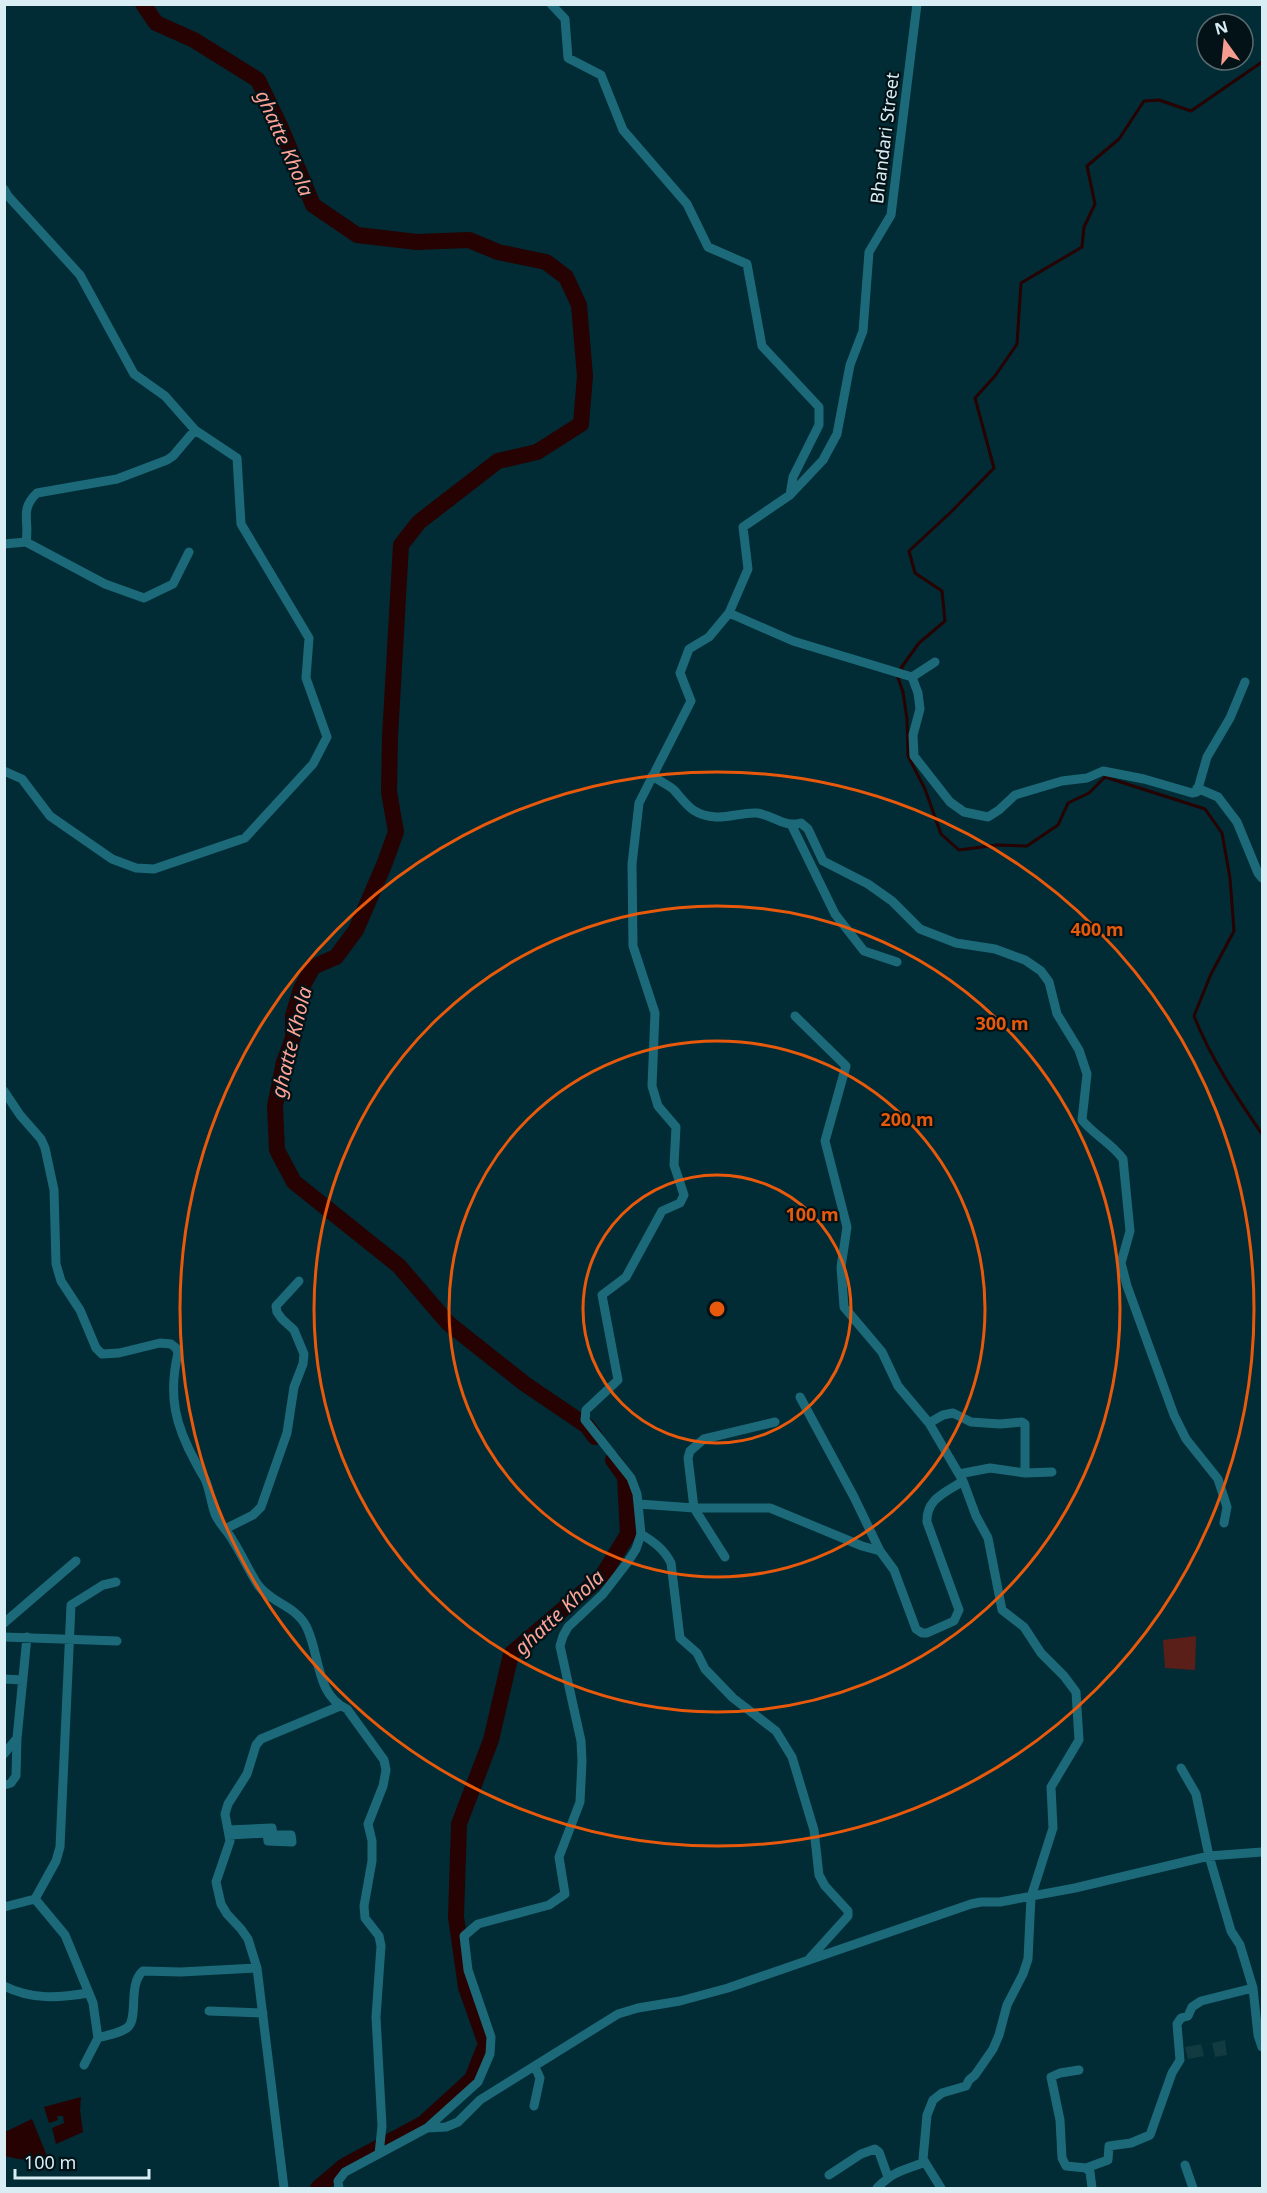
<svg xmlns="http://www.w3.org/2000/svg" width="1267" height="2193" viewBox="0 0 1267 2193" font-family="'Noto Sans',sans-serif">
	<rect width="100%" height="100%" fill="#012c35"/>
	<!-- built -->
	<path fill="#113a41" d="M 1225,2040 L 1227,2055 L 1215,2057 L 1212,2043 Z
		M 1201,2044 L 1204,2056 L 1188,2059 L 1185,2047 Z"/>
	<!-- green -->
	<path fill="#5b1f19" d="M 1196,1636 L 1195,1670 L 1165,1668 L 1163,1640 Z"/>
	<!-- water -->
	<path fill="#270202" d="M 81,2097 L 80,2110 L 83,2132 L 56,2144 L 52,2128 L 64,2123 L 63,2116 L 57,2116 L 58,2120 L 49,2123 L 44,2107 Z
		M 32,2119 L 49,2161 L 18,2159 L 5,2156 L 5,2132 Z"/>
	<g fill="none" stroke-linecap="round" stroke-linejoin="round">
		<!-- stream -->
		<path stroke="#270202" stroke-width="3" d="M 903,670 L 901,668 L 919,643 L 945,621 L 942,591 L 915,573 L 909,551 L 951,512 L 994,468 L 975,398 L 995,376 L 1017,344 L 1021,283 L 1082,247 L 1084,227 L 1095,204 L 1087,166 L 1119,139 L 1144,101 L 1159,100 L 1191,111 L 1262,62
			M 897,675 L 903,692 L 907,719 L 908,756 L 925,789 L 941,834 L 959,850 L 997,845 L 1027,846 L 1058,825 L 1068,803 L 1089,793 L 1105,777 L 1205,809 L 1222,833 L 1230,878 L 1234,931 L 1211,974 L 1194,1016 C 1211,1059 1236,1096 1262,1134"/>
		<!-- river -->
		<path stroke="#270202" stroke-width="16" d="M 143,4 L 156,23 L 194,40 L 258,80 L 281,128 L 313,205 L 357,235 L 417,242 L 469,240 L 498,252 L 546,262 L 566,277 L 579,305 L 585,376 L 581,424 L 537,452 L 498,461 L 419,522 L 401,545 L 390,737 L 389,792 L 396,832 L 384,865 L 356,930 L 336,957 L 313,967 L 301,989 L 293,1016 L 293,1038 L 284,1062 L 275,1106 L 277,1150 L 294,1182 L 399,1266 L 448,1323 L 525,1384 L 587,1426 L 595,1437
			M 318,2188 L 344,2166 L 424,2123 L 472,2079 L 486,2044 L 466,1987 L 456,1917 L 459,1824 L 491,1740 L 511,1654 L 603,1575 L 628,1534 L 625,1477 L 613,1460"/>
		<!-- street -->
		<path stroke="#1c6a79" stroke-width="9" d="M 551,4 L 565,19 L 568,58 L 601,75 L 623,130 L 687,204 L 708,247 L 747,264 L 762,346 L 819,407 L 819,425 L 793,477 L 790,495
			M 4,189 L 8,196 L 80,275 L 134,374 L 165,396 L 195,430 L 237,458 L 241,524 L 309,638 L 306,678 L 327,737 L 313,764 L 245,838 L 154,869 L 136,868 L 112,859 L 50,816 L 22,779 L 4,771
			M 26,542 C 30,521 19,510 37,493 L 117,479 L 167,460 L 173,456 L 195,430
			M 4,544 L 26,542 L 105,584 L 144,598 L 173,584 L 189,552
			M 729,613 L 793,641 L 912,677 L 935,662
			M 912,677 L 918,693 L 920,709 L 913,735 L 914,756 L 950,802 L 964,812 L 988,817 L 999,810 L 1015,795 L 1062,781 L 1087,778 L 1103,771 L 1144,779 L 1192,793 L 1197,792 L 1207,757 L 1230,718 L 1245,682
			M 652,776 C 658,780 672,787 675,791 C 688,806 694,816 716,817 C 729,818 743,812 757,813 C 773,815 784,828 801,823 L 808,829 L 823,861 L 868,884 L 892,901 L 920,929 L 956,943 L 995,949 L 1025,960 L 1041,971 L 1049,982 L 1057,1014 L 1079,1050 L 1087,1074 L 1082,1120 C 1094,1135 1111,1143 1123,1159 L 1130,1231 L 1121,1263 L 1127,1286 L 1174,1415 L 1186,1439 L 1218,1479 L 1227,1507 L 1224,1523
			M 1197,788 L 1218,797 L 1237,822 L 1258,873 L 1262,878
			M 792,826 L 835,914 L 864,951 L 897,962
			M 795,1016 L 846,1066 L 825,1141 L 847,1227 L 841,1267 L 844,1307 L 882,1352 L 898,1386 L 929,1423 L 963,1481 L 976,1516 L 988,1538 L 1002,1610 L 1024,1627 L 1041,1653 L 1064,1676 L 1076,1692 L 1079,1740 L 1051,1787 L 1053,1828 L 1031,1897 L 1028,1959 L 1023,1974 L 1007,2005 L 999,2035 L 993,2049 L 975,2075 L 969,2080 L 966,2086 L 942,2093 L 933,2100 L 927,2115 L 923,2159 L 941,2188
			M 4,1091 L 20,1115 L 41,1139 L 45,1148 L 54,1190 L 56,1264 L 61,1281 L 80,1310 L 96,1348 L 102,1354 L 119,1353 L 160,1343 L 171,1344 L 176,1348 L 178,1353 C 168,1396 175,1425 196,1463 C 199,1469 202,1474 205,1479 C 210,1490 211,1503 215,1514 C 219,1524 228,1531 233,1541 C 242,1555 249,1571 258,1585 C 271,1603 296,1606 306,1626 C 320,1652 315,1695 347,1709 L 384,1760 L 386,1770 L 383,1786 L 368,1824 L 372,1841 L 372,1861 L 364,1906 L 365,1918 L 379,1936 L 381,1946 L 376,2017 L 382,2126 L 379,2154
			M 800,1397 L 854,1497 L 880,1551 L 894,1570 L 916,1629 L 922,1633 L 927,1633 L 954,1621 L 959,1610 L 927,1522 C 926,1499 945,1493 963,1481
			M 929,1423 L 943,1415 L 953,1413 L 971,1422 L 1000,1424 L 1022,1422 L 1025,1424 L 1025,1473
			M 959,1474 L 990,1468 L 1025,1473 L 1052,1472
			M 639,1504 L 694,1508 L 770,1508 L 862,1546 L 880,1551
			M 225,1529 L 253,1515 L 261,1507 L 287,1433 L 294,1387 L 303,1364 L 304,1354 L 294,1330 L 282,1319 L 277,1312 L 276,1306 L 299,1281
			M 641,1534 C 654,1542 664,1549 671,1563 L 680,1638 L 697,1653 L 705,1669 L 733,1698 L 776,1731 L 792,1757 L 814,1830 L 819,1875 L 825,1886 L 848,1911 L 848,1916 L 810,1958
			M 725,1557 L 694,1508 L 688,1458 L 690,1451 L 704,1439 L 775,1422
			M 4,1623 L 76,1561
			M 4,1637 L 117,1641
			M 4,1679 L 23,1680
			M 4,1754 L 17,1738
			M 1181,1768 L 1196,1794 L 1209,1856 L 1231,1931 L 1240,1945 L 1253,1988 L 1258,2035 L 1262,2047
			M 4,1785 L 11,1783 L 16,1776 L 17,1738 L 27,1637
			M 228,1830 L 272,1828 L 273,1835 L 291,1835 L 292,1842 L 268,1841 L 267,1833 L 229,1835
			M 35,1899 L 65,1935 L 93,2003 L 98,2038 L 84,2065
			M 4,1907 L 35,1899 L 56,1861 L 60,1847 L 71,1605 L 103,1585 L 116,1582
			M 4,1986 C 32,2000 59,1998 88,1993
			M 209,2011 L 263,2013
			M 98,2038 C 107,2035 123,2033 129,2026 C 138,2015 128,1984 143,1971 L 181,1972 L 257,1968
			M 1079,2070 L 1060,2073 L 1051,2077 L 1060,2120 L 1062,2158 L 1066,2166 L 1086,2168 L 1090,2172 L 1092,2188
			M 534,2106 L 540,2078 L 535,2067
			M 427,2128 L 446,2127 L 458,2122 L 480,2100 L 618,2014 L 638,2008 L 680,2001 L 728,1988 L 971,1904 L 981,1902 L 1000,1902 L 1075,1888 L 1209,1856 L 1262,1852
			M 1185,2165 L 1193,2188
			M 1086,2168 L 1108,2160 L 1109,2146 L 1131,2143 L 1150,2135 L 1172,2073 L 1180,2060 L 1177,2024 L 1181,2018 L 1188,2016 L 1192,2007 L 1201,2001 L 1253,1988
			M 829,2175 L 861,2154 L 875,2149 L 879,2152 L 888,2177
			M 284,2188 L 257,1968 L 248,1939 L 241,1929 L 227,1914 L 221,1904 L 216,1882 L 230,1841 L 225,1814 L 228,1804 L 247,1774 L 256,1745 L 261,1739 L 340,1706
			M 339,2188 L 338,2181 L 345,2172 L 427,2128 L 478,2082 L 490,2054 L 491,2037 L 468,1970 L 464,1936 L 478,1924 L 549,1905 L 565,1894 L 559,1857 L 580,1802 L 582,1761 L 581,1741 L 560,1646 L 563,1636 L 568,1627 L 603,1594 L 627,1563 L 636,1549 L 641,1534 L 637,1494 L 631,1478 L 585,1420 L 586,1410 L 618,1380 L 602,1295 L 626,1277 L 662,1211 L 680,1203 L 684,1195 L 674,1165 L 676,1127 L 658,1106 L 652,1086 L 655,1013 L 633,946 L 632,864 L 639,803 L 691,701 L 680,673 L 689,649 L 709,637 L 729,613 L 748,569 L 743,527 L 790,495 L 823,460 L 837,434 L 850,365 L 863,331 L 869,252 L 891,215 L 917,4
			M 877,2188 C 895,2170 903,2171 925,2162"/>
	</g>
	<!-- distance rings -->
	<g fill="none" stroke="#e8590c" stroke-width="3">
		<circle cx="717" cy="1309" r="134"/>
		<circle cx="717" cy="1309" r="268"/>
		<circle cx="717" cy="1309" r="403"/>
		<circle cx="717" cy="1309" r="537"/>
	</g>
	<g text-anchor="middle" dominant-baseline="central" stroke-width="4.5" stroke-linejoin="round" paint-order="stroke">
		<!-- street labels -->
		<g font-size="18" fill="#d9eef4" stroke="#031216">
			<text transform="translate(884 138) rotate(-83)">Bhandari Street</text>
		</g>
		<!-- water labels -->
		<g font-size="20" font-style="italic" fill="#ffa396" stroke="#031216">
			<text transform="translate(285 143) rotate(66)">ghatte Khola</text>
			<text transform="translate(291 1042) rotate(-76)">ghatte Khola</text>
			<text transform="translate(559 1612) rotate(-43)">ghatte Khola</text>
		</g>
	</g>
	<circle cx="717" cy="1309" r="9" fill="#e8590c" stroke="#031216" stroke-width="3"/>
	<g font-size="18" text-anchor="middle" font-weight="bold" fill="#e8590c" stroke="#031216" stroke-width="4.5" stroke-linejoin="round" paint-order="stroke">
		<text x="1097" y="936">400 m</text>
		<text x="1002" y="1030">300 m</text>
		<text x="907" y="1126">200 m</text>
		<text x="812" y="1221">100 m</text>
	</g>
	<!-- border -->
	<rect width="1267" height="2193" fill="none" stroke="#d9eef4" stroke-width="12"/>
	<!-- north arrow -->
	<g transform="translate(1225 42) rotate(345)"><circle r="28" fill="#031216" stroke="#596a6f" stroke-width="1.5"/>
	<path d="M0-4.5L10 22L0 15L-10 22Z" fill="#f59d90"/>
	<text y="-9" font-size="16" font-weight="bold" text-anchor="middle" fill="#d9eef4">N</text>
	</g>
	<!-- scale -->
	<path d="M15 2169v9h134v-9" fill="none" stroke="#d9eef4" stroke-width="3"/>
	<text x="24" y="2169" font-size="18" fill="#d9eef4" stroke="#031216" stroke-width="4.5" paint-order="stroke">100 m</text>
</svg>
